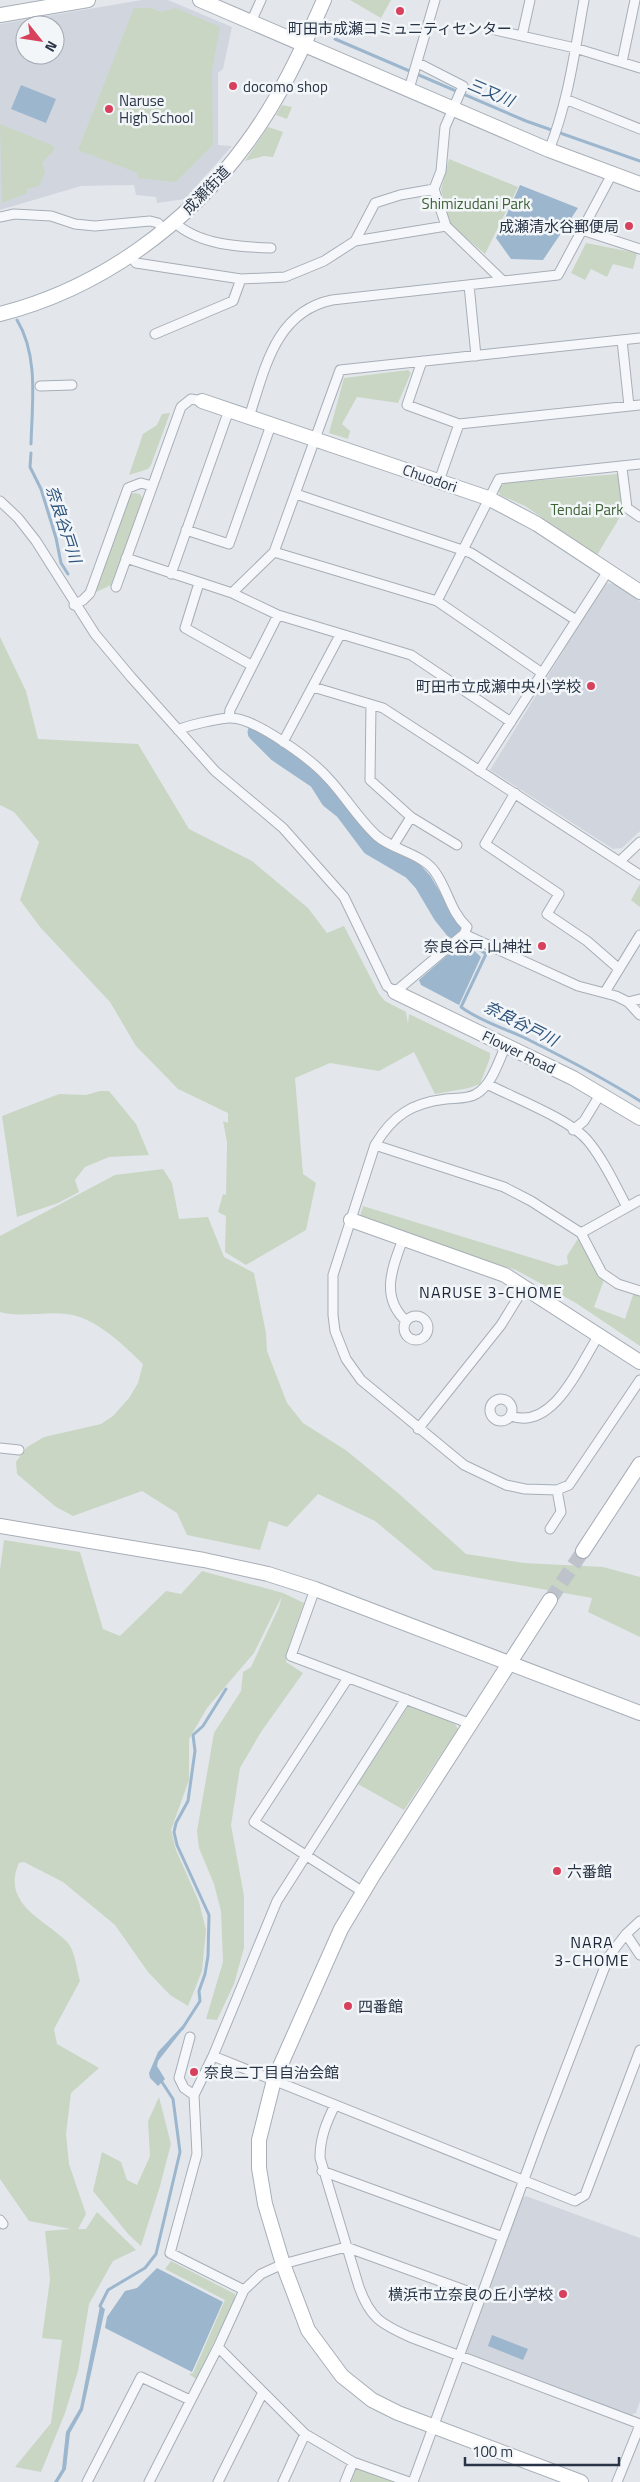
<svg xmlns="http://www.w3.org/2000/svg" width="640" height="2482" viewBox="0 0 640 2482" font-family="'Titillium Web','Noto Sans JP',sans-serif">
	<rect width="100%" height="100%" fill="#e3e7ec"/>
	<!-- built -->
	<path fill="#d1d6de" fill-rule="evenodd" d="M 142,0 L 168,0 L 232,27 L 223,69 L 218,73 L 218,145 L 232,146 L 185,199 L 157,203 L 156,197 L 136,195 L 134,185 L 81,186 L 0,210 L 0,24 ZM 25,25 L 55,25 L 55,55 L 25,55 Z
		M 605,583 L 614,584 L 640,601 L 640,831 L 622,848 L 613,849 L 490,770 Z
		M 526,2196 L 640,2238 L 640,2401 L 636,2413 L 629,2416 L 468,2355 L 466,2351 L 522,2198 Z"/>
	<!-- green -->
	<path fill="#c9d6c3" d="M 350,0 L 391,0 L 381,18 Z
		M 134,8 L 151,8 L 161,12 L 176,8 L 220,27 L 212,70 L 213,145 L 176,182 L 138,178 L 138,173 L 78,150 Z
		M 282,105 L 292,107 L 287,119 L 276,115 Z
		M 0,124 L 52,145 L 55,149 L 42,163 L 45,172 L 39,186 L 27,189 L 27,193 L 2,203 Z
		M 268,127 L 283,132 L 273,157 L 264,156 L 245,161 Z
		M 449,159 L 518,187 L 485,254 L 450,224 L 441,190 Z
		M 586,243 L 637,253 L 633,269 L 613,264 L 607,277 L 591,269 L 585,280 L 571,273 Z
		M 408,370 L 411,373 L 398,403 L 357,397 L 342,424 L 350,431 L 348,439 L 329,433 L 344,378 Z
		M 170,413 L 151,465 L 148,469 L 129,475 L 143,434 L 157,425 L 162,414 Z
		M 618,474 L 623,512 L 597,555 L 525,506 L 500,495 L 498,488 L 505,483 Z
		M 135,493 L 140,494 L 143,500 L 111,585 L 94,593 L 126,505 L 131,494 Z
		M 0,637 L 26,691 L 38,739 L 138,744 L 189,829 L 252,861 L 308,908 L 327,933 L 344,926 L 379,994 L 385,1001 L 406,1012 L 408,1024 L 409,1014 L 490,1053 L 490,1058 L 480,1084 L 469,1088 L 435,1094 L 414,1052 L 379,1071 L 330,1063 L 295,1078 L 303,1174 L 316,1183 L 306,1230 L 246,1265 L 225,1252 L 226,1216 L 218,1212 L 223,1194 L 226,1195 L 227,1142 L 223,1121 L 228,1123 L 228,1113 L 178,1089 L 136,1046 L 110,1002 L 40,927 L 20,900 L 39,842 L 14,812 L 0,805 Z
		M 640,884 L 640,907 L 631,900 Z
		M 100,1091 L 109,1091 L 136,1124 L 149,1155 L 109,1157 L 85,1167 L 75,1180 L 79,1192 L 58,1203 L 17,1217 L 2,1116 L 59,1094 L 86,1095 Z
		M 163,1169 L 172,1183 L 179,1219 L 208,1217 L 224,1257 L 254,1273 L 266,1333 L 267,1351 L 287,1403 L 303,1423 L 347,1451 L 398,1493 L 466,1554 L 524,1563 L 603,1567 L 640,1577 L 640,1637 L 588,1612 L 592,1598 L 434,1570 L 375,1521 L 318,1494 L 287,1527 L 269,1521 L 260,1550 L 187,1535 L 177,1513 L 142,1491 L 73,1516 L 56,1507 L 17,1474 L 16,1462 L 27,1447 L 44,1437 L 101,1424 L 113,1416 L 129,1398 L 138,1383 L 143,1364 C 123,1345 96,1317 66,1314 C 43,1311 23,1318 0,1312 L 0,1236 L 115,1175 Z
		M 363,1206 L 558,1266 L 568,1264 L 567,1256 L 579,1237 L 604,1280 L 594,1307 L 625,1319 L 634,1292 L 640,1293 L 640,1346 L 576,1303 L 516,1270 L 359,1220 Z
		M 4,1540 L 80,1552 L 103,1629 L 120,1636 L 166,1591 L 181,1594 L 202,1571 L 283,1593 L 304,1603 L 289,1645 L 286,1662 L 303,1673 L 261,1732 L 240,1768 L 231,1825 L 244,1896 L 244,1948 L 234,1984 L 217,2020 L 206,2019 L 223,1962 L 221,1911 L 214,1884 L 199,1848 L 197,1831 L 214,1733 L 241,1691 L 243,1672 L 251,1667 L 279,1607 L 282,1596 L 254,1653 L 207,1708 L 189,1739 L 189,1780 L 171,1830 L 176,1850 L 199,1902 L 206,1930 L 202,1971 L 188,2006 L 170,1995 L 148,1972 L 115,1925 L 63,1882 L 24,1862 L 19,1863 C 0,1905 48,1921 68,1943 C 75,1951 77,1971 80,1981 L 54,2029 L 57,2044 L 99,2068 L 71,2093 L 66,2134 L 69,2164 L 86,2214 L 78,2229 L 86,2229 L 97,2212 L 136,2250 L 113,2261 L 89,2304 L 78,2371 L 65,2413 L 41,2472 L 15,2467 L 51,2423 L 62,2340 L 42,2338 L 50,2279 L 45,2231 L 71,2229 L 29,2221 L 0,2179 L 0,1570 Z
		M 409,1705 L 455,1724 L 458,1729 L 404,1810 L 358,1784 Z
		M 159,2097 L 171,2144 L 160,2186 L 141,2246 L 129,2235 L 93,2191 L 102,2152 L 121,2162 L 127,2180 L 137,2185 L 150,2156 L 148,2121 Z
		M 171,2261 L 235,2294 L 234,2301 L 196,2379 L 189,2374 L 193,2373 L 225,2300 L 165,2269 Z
		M 357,2465 L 400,2482 L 351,2482 Z"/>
	<!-- water -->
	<path fill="#9cb6ce" d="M 21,85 L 56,99 L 46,123 L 11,109 Z
		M 520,185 L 578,208 L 543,260 L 511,259 L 496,238 Z
		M 467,944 L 481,957 L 459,1005 L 421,985 L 419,980 L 459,945 Z
		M 182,2026 L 184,2028 L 158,2061 L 157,2066 L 165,2079 L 158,2086 L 150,2078 L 149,2073 L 158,2052 Z
		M 157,2268 L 223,2302 L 192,2372 L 105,2328 L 107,2317 L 125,2291 L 137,2288 Z
		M 100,2306 L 105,2309 L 83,2410 L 70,2433 L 66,2469 L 58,2482 L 54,2482 L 62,2469 L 66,2432 L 80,2408 Z
		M 492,2335 L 528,2349 L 523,2360 L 488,2346 Z"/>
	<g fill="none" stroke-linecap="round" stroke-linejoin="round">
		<!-- stream -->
		<path stroke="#9cb6ce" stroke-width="3" d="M 335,39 L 526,121 L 640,161
			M 17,320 C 39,356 32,404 31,444
			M 31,453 L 30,467 L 41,489 L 56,538 L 61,563 L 68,574
			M 468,942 L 486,954 L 461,1007 C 481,1022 507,1029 529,1040 C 567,1059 605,1079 640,1101
			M 182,2029 L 200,2001 L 199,1991 L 205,1974 L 208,1956 L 209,1915 L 177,1845 L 174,1832 L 176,1823 L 188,1801 L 195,1751 L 193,1735 L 203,1726 L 226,1689
			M 102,2309 L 100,2306 L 108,2290 L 145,2268 L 156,2254 L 180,2152 L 173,2099 L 160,2079"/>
		<!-- river -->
		<path stroke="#9cb6ce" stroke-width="19" d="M 257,732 L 278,753 L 318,780 L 330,799 L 344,810 L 371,846 L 412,870 L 423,882 L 442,914 L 454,929"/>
		<!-- secondary-tunnel -->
		<path stroke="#bec3cb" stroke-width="14" stroke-dasharray="14 7" stroke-linecap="butt" d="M 550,1600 L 583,1551"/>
		<defs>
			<path id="street" d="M 251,22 L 261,0
				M 491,29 L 575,48 L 640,68
				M 522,36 L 530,0
				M 622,62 L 635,0
				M 418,63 L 463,86 L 445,127 L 441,171 L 434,189 L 446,226 L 503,281
				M 409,89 L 435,0
				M 565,99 L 640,129
				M 549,150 C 568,103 575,50 584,0
				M 0,217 L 14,214 L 51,216 L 75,224 L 95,226 L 150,221 L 158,223 L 164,231
				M 174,222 C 199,245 239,247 271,248
				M 582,230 L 640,249
				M 355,241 L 446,226
				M 130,255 L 136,263 L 241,279 L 285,277 L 324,261 L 355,241 L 375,203 L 400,195 L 434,189
				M 469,285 L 476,356
				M 155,334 L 233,301 L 241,279
				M 622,340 L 629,406
				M 422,361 L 407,405 L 459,424
				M 40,386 L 72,385
				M 249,417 C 265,369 275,312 332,300 L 558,275 L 612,174
				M 622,468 L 627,508 L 640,517
				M 439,481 L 459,424 L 640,405
				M 296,494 L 471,553 L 576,620
				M 0,501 L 18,518 L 36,541 L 95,634 L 131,677 L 215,771 L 283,828 L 344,897 L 387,986 L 395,992 L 464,934 L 467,927 C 450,911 448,890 435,872 C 423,854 393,850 377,836 C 359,820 345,796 328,778 C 312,760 253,716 229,718 C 217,719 188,725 178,730
				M 186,530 L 229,544 L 271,425
				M 274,552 L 437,601 L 542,673
				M 126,558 L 232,593 L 278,615 L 411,655 L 511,722
				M 171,574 L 229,410
				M 199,583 L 185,628 L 251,665
				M 116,587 L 181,407 L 191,399 L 202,401
				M 232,593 L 274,552 L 340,370 L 640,338
				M 437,601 L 499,479 L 640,464
				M 74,605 L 83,600 L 90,593 L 128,488 L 141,483 L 152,486
				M 313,687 L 383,708 L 640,875
				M 371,705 L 370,780 L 411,817 L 393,846
				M 229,718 L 230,710 L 278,615
				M 283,742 L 340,635
				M 479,771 L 608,571
				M 515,793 L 485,844 L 559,894 L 547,914 L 587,941 L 618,968
				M 411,817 L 457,845
				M 620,861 L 640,842
				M 464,934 L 578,986 L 616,996 L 628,1002 L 640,1015
				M 605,992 L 640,935
				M 628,1002 L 640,999
				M 506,1045 C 499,1060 492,1085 476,1094 C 468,1099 456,1098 446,1099 C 412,1103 393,1115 375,1145 L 333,1275 L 333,1315 L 335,1331 L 346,1359 L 361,1380 L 464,1465 L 506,1485 L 525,1489 L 557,1490 L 569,1485 L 640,1380
				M 487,1084 C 514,1098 570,1119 588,1141 C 604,1160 615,1185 627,1207
				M 573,1130 L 584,1121 L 601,1093
				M 375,1145 L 504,1187 L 531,1201 L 581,1233 L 602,1273 L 618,1284 L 640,1291
				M 581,1233 L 640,1200
				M 403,1239 C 392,1268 380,1297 406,1321
				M404 1328a12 12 0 1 1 24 0a12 12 0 1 1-24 0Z
				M490 1410a11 11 0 1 1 22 0a11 11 0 1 1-22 0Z
				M 511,1416 C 554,1431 580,1364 599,1335
				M 418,1429 L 501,1325 L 525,1286
				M 0,1448 L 19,1450
				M 550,1529 L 561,1512 L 557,1490
				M 315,1589 L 291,1656 L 471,1724
				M 348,1678 L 254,1822 L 363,1892
				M 626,1934 L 640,1955
				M 190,2037 L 179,2078 L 184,2088 L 194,2095
				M 213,2056 L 575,2201 L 585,2195 L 640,2050
				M 335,2105 C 326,2123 320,2138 320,2158 L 359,2287 C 370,2318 381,2324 410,2337 L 640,2424
				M 322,2171 L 503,2237
				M 0,2220 L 3,2224
				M 244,2290 L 170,2253 L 197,2154 L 194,2095 L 213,2056 L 277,1901 L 406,1699
				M 218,2347 L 305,2434 L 353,2462 L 409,2482
				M 87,2482 L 141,2377 L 190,2400
				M 149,2482 L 218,2347 L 244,2290 L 261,2274 L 283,2264 L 346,2247 L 481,2296
				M 218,2482 L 263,2392
				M 283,2482 L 305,2434
				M 345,2482 L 353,2462
				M 413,2482 L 541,2133 L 609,1956 L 626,1934 L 640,1921
				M 617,2482 L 640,2425"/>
			<path id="secondary" d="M 200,0 L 549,150 L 640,184
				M 0,15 L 88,0
				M 0,314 C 99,289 187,225 246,144 C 279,100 302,50 324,0
				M 202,401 L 488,498 L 537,524 L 640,592
				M 395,992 L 573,1078 L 640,1118
				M 351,1220 L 505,1275 L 640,1362
				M 0,1526 L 204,1560 L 268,1574 L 315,1589 L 640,1713
				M 583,1551 L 640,1464
				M 550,1600 L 374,1874 L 341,1929 L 274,2080 L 259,2140 L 259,2168 L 265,2204 L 283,2264 L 308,2330 L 342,2376 L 372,2400 L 398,2413 L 581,2482"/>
		</defs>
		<!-- street casing -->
		<use href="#street" stroke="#a7aeb7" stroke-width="11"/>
		<!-- secondary casing -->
		<use href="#secondary" stroke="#a7aeb7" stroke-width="16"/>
		<!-- street -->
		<use href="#street" stroke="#f6f7fa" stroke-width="9"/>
		<!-- secondary -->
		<use href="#secondary" stroke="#fff" stroke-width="14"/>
	</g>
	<!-- markers -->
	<g fill="#d8415c" stroke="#f3f6f9" stroke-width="2">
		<circle cx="400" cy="11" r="5"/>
		<circle cx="233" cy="86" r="5"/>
		<circle cx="109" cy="109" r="5"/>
		<circle cx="629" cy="226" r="5"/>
		<circle cx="591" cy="686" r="5"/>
		<circle cx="542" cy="946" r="5"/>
		<circle cx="557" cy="1871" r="5"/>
		<circle cx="348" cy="2006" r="5"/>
		<circle cx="194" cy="2072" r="5"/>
		<circle cx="563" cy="2294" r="5"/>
	</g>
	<g text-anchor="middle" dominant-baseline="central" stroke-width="5" stroke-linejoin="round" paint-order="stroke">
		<!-- poi labels -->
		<g font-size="15" fill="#293446" stroke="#f3f6f9" text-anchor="start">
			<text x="400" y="28" text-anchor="middle">町田市成瀬コミュニティセンター</text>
			<text x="243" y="86">docomo shop</text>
			<text x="119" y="100">Naruse<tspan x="119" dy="17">High School</tspan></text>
			<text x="619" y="226" text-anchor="end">成瀬清水谷郵便局</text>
			<text x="581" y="686" text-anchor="end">町田市立成瀬中央小学校</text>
			<text x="532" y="946" text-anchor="end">奈良谷戸 山神社</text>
			<text x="567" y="1871">六番館</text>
			<text x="358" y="2006">四番館</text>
			<text x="204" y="2072">奈良二丁目自治会館</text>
			<text x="553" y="2294" text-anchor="end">横浜市立奈良の丘小学校</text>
		</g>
		<!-- street labels -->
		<g font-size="15" fill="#293446" stroke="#f3f6f9">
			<text transform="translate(206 190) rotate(-46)">成瀬街道</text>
			<text transform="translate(430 478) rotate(19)">Chuodori</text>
			<text transform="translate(519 1052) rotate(26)">Flower Road</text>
		</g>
		<!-- park labels -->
		<g font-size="15" fill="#3f6235" stroke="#f3f6f9">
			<text x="476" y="203">Shimizudani Park</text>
			<text x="587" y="509">Tendai Park</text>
		</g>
		<!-- water labels -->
		<g font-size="16" font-style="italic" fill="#30557d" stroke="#f3f6f9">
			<text transform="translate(491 92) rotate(23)">三又川</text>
			<text transform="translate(64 524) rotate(72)">奈良谷戸川</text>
			<text transform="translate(521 1023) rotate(27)">奈良谷戸川</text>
		</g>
		<!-- neighbourhood labels -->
		<g font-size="16" letter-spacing="1" fill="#1b2537" stroke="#f3f6f9">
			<text x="491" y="1292">NARUSE 3-CHOME</text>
			<text x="592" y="1942">NARA<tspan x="592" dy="18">3-CHOME</tspan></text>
		</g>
	</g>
	<!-- north arrow -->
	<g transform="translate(40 40) rotate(120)"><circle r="24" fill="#f3f6f9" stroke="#a2a8b1"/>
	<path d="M0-4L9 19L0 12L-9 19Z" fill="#d8415c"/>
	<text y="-8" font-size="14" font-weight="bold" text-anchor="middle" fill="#293446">N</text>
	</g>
	<!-- scale -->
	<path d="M465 2457v8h154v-8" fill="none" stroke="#293446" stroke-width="2.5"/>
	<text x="472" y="2457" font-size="15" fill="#293446" stroke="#f3f6f9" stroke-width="4" paint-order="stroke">100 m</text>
</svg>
